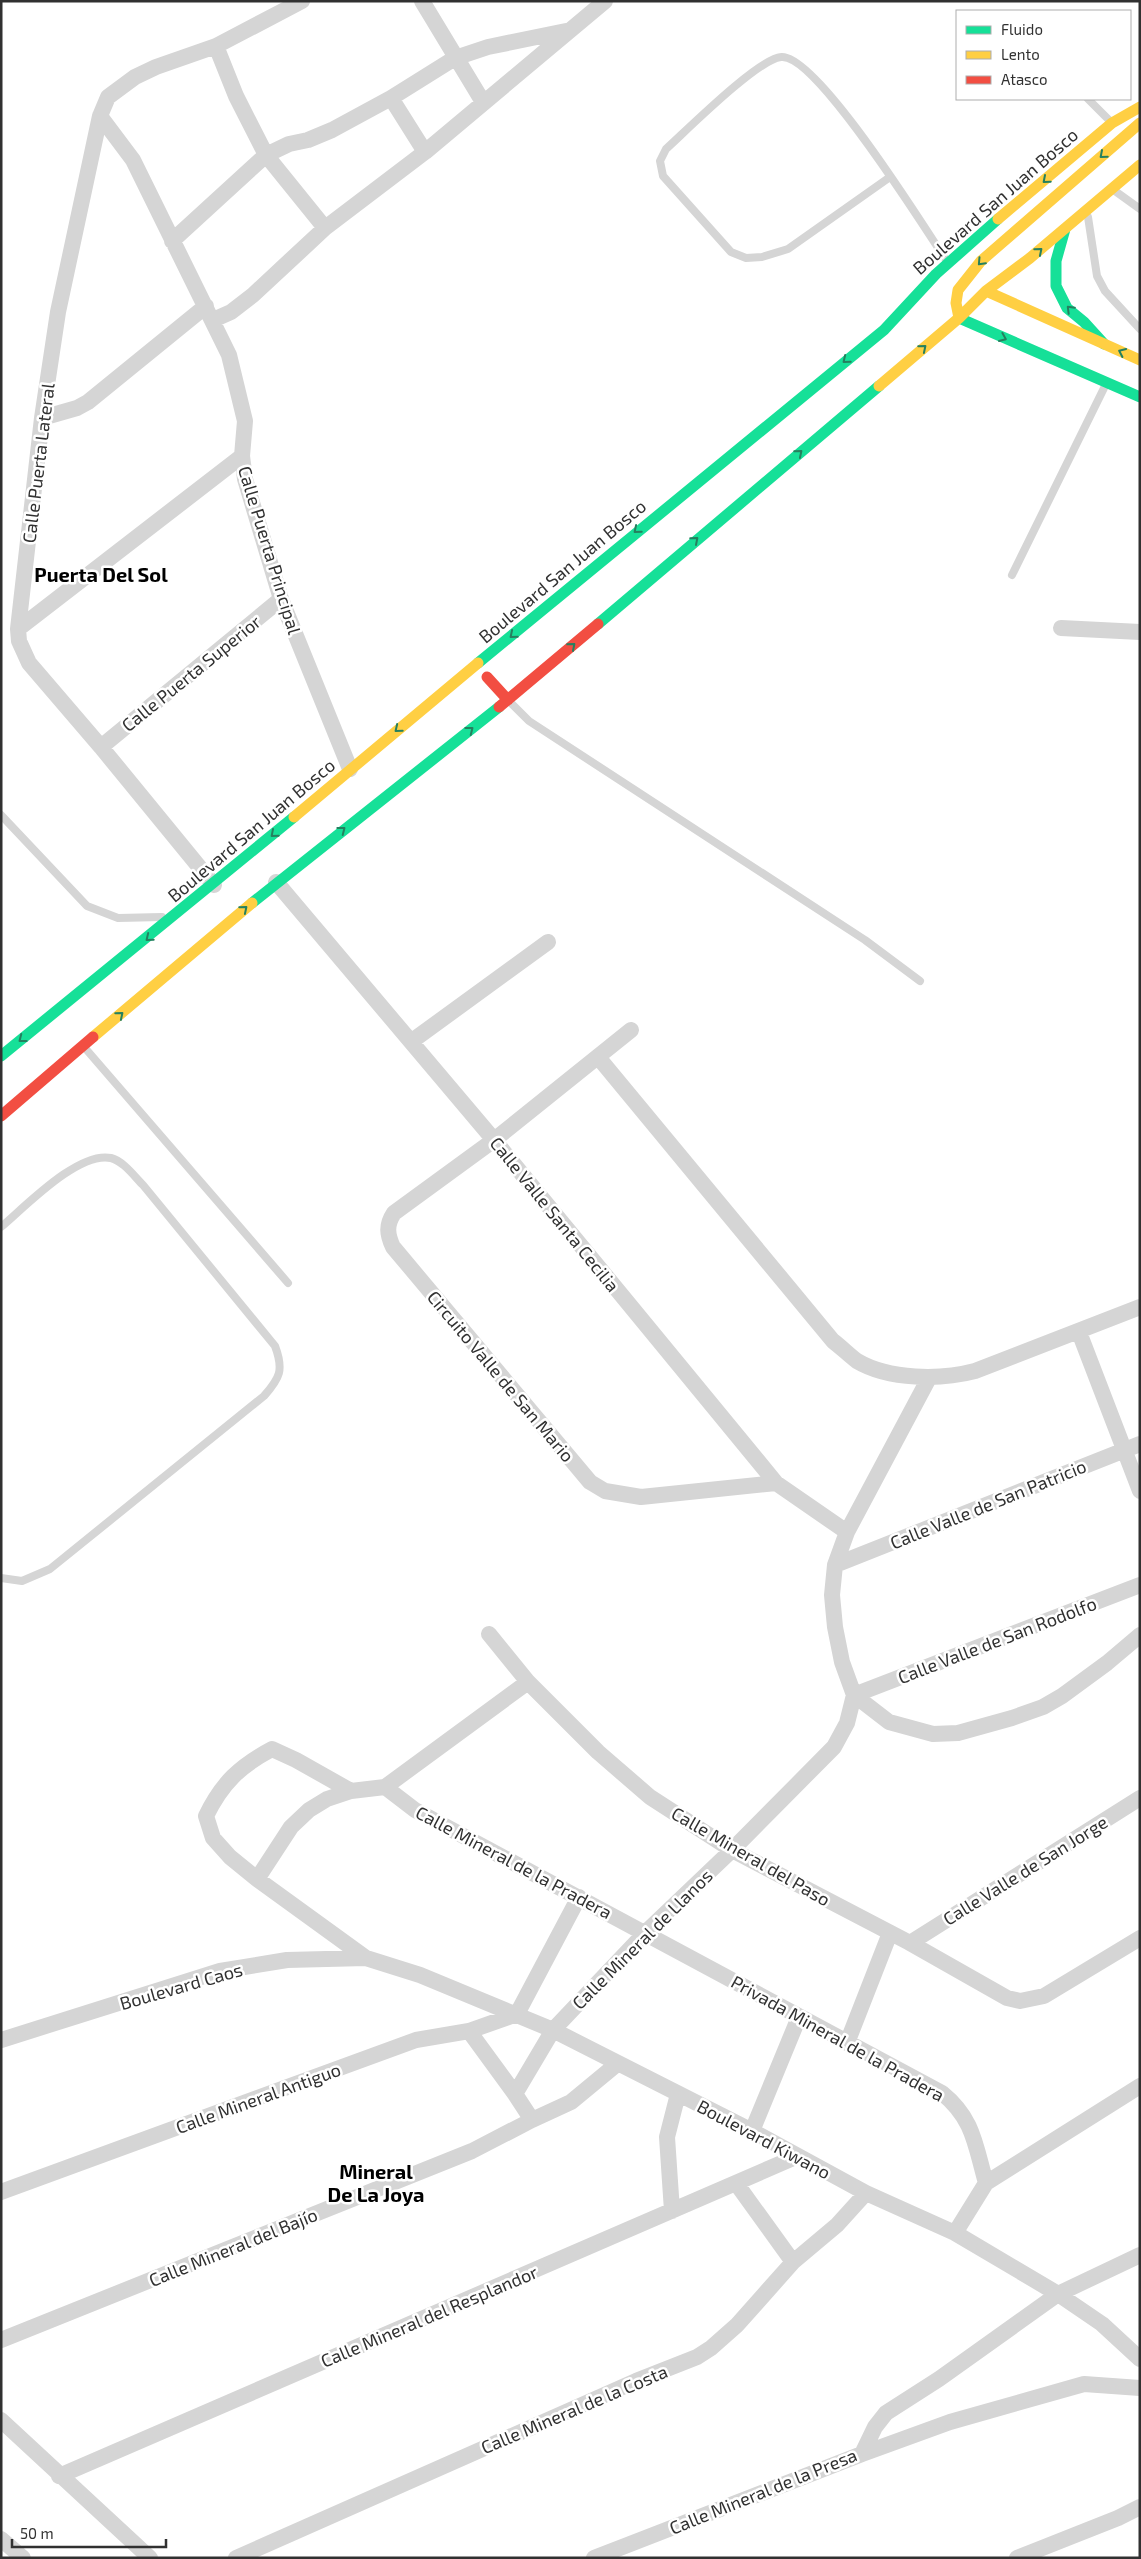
<svg xmlns="http://www.w3.org/2000/svg" width="1141" height="2559" viewBox="0 0 1141 2559" font-family="'Exo 2',sans-serif">
	<rect width="100%" height="100%" fill="#fff"/>
	<g fill="none" stroke-linecap="round" stroke-linejoin="round">
		<!-- lane -->
		<path stroke="#d5d5d5" stroke-width="8" d="M 1088,99 L 1109,120
			M 890,177 L 788,249 L 762,257 L 746,258 L 731,252 L 663,176 L 660,161 L 666,149 C 687,130 758,59 781,57 C 816,53 924,227 946,260
			M 1115,191 L 1140,209
			M 1088,217 L 1097,276 L 1105,291 L 1140,329
			M 1012,575 L 1106,384
			M 510,702 L 529,721 L 865,940 L 920,981
			M 1,815 L 87,906 L 118,918 L 162,917
			M 85,1048 L 288,1283
			M 1,1227 C 25,1207 78,1151 111,1158 C 123,1161 134,1176 143,1185 L 275,1346 C 284,1370 280,1378 264,1396 L 50,1569 L 22,1581 L 1,1578"/>
		<!-- street -->
		<path stroke="#d5d5d5" stroke-width="16" d="M 422,1 L 483,102
			M 216,46 L 236,96 L 266,155 L 325,228
			M 391,98 L 425,152
			M 100,116 L 133,160 L 229,355 L 245,421 L 242,456 L 245,479 L 281,599 L 350,769
			M 172,241 L 266,155 L 289,144 L 308,140 L 332,130 L 391,98 L 455,58 L 488,47 L 566,31
			M 213,320 L 231,312 L 253,295 L 325,228 L 425,152 L 605,1
			M 42,418 L 77,408 L 88,402 L 206,306
			M 1061,628 L 1140,632
			M 18,629 L 242,456
			M 101,747 L 281,599
			M 276,882 L 494,1140 L 776,1483 L 847,1532
			M 214,885 L 101,747 L 29,663 L 19,641 L 18,629 L 42,418 L 58,312 L 100,116 L 108,97 L 135,77 L 156,67 L 216,46 L 302,1
			M 631,1030 L 494,1140 L 394,1213 C 386,1225 387,1234 393,1247 L 590,1482 L 605,1491 L 641,1497 L 776,1483
			M 412,1041 L 548,942
			M 598,1057 L 833,1341 C 841,1347 849,1355 857,1361 C 889,1380 941,1380 975,1371 L 1140,1307
			M 1079,1332 L 1140,1491
			M 929,1378 L 847,1532 L 835,1565 L 832,1595 L 835,1627 L 842,1662 L 854,1695 L 889,1722 L 933,1734 L 958,1733 L 1012,1718 L 1043,1707 L 1062,1696 L 1107,1663 L 1140,1635
			M 835,1565 L 1140,1444
			M 489,1634 L 528,1682 L 598,1752 L 650,1797 L 732,1850 L 910,1943 L 1007,1998 L 1020,2001 L 1044,1996 L 1140,1938
			M 854,1695 L 1140,1585
			M 385,1787 L 415,1810 L 942,2093 C 974,2119 975,2145 986,2183
			M 257,1879 L 230,1857 L 213,1838 L 206,1816 C 222,1783 240,1766 272,1749 L 296,1760 L 351,1791
			M 910,1943 L 1140,1798
			M 366,1958 L 257,1879 L 291,1827 L 309,1810 L 327,1799 L 351,1791 L 385,1787 L 528,1682
			M 469,2031 L 515,2094
			M 1,2040 L 220,1971 L 287,1960 L 366,1958 L 420,1975 L 553,2030 L 752,2131 L 866,2193 L 955,2233 L 1058,2294 L 1102,2324 L 1140,2359
			M 847,2043 L 890,1933
			M 532,2120 L 571,2102 L 617,2064
			M 752,2131 L 799,2017
			M 736,2183 L 793,2262
			M 1,2192 L 416,2040 L 469,2031 L 517,2014 L 579,1897
			M 672,2211 L 667,2137 L 678,2094
			M 955,2233 L 986,2183 L 1140,2086
			M 1,2340 L 472,2151 L 532,2120 L 515,2094 L 553,2030 L 646,1932 L 732,1850 L 834,1747 L 847,1723 L 854,1695
			M 1,2420 L 150,2558
			M 862,2454 L 950,2422 L 1084,2384 L 1140,2388
			M 59,2476 L 798,2156
			M 1,2539 L 23,2558
			M 236,2558 L 636,2381 L 697,2357 L 711,2348 L 737,2325 L 793,2262 L 837,2225 L 866,2193
			M 594,2558 L 862,2454 L 875,2427 L 886,2413 L 939,2379 L 1058,2294 L 1140,2255
			M 1017,2558 L 1118,2518 L 1140,2507"/>
		<!-- fast -->
		<path stroke="#16e098" stroke-width="11" d="M 1065,229 L 1056,261 L 1056,286 L 1067,308 L 1084,322 L 1104,344
			M 959,318 L 1140,397
			M 598,624 L 879,386
			M 478,663 L 884,330 L 936,274 L 998,219
			M 252,903 L 499,707
			M 1,1056 L 294,817"/>
		<!-- slow -->
		<path stroke="#ffcf43" stroke-width="11" d="M 998,219 L 1112,123 L 1140,107
			M 986,291 L 1140,360
			M 959,318 L 956,303 L 958,290 L 981,261 L 1140,123
			M 879,386 L 959,318 L 986,291 L 1030,258 L 1140,165
			M 294,817 L 478,663
			M 93,1037 L 252,903"/>
		<!-- jam -->
		<path stroke="#f24e42" stroke-width="11" d="M 487,677 L 508,700
			M 499,707 L 598,624
			M 1,1116 L 93,1037"/>
	</g>
	<!-- one-way arrows -->
	<defs><path id="oneway-chevron" d="M-2-3.5L2.5 0L-2 3.5" fill="none" stroke-width="1.6" stroke-linecap="round" stroke-linejoin="round" transform="scale(1.25)"/></defs>
	<g stroke="#25805f">
		<use href="#oneway-chevron" transform="translate(1103 155) rotate(139)"/>
		<use href="#oneway-chevron" transform="translate(1046 180) rotate(139)"/>
		<use href="#oneway-chevron" transform="translate(1039 251) rotate(-40)"/>
		<use href="#oneway-chevron" transform="translate(981 262) rotate(133)"/>
		<use href="#oneway-chevron" transform="translate(1070 309) rotate(-135)"/>
		<use href="#oneway-chevron" transform="translate(1003 338) rotate(23)"/>
		<use href="#oneway-chevron" transform="translate(923 348) rotate(-40)"/>
		<use href="#oneway-chevron" transform="translate(1122 352) rotate(-155)"/>
		<use href="#oneway-chevron" transform="translate(846 360) rotate(141)"/>
		<use href="#oneway-chevron" transform="translate(799 453) rotate(-40)"/>
		<use href="#oneway-chevron" transform="translate(637 530) rotate(140)"/>
		<use href="#oneway-chevron" transform="translate(695 540) rotate(-41)"/>
		<use href="#oneway-chevron" transform="translate(513 635) rotate(140)"/>
		<use href="#oneway-chevron" transform="translate(572 646) rotate(-41)"/>
		<use href="#oneway-chevron" transform="translate(398 729) rotate(141)"/>
		<use href="#oneway-chevron" transform="translate(470 730) rotate(-38)"/>
		<use href="#oneway-chevron" transform="translate(342 830) rotate(-38)"/>
		<use href="#oneway-chevron" transform="translate(274 834) rotate(139)"/>
		<use href="#oneway-chevron" transform="translate(244 909) rotate(-40)"/>
		<use href="#oneway-chevron" transform="translate(149 938) rotate(141)"/>
		<use href="#oneway-chevron" transform="translate(120 1015) rotate(-40)"/>
		<use href="#oneway-chevron" transform="translate(22 1039) rotate(142)"/>
	</g>
	<g text-anchor="middle" dominant-baseline="central" stroke-width="5" stroke-linejoin="round" paint-order="stroke">
		<!-- street labels -->
		<g font-size="18" fill="#313131" stroke="#fff">
			<text transform="translate(995 201) rotate(-41)">Boulevard San Juan Bosco</text>
			<text transform="translate(38 463) rotate(-83)">Calle Puerta Lateral</text>
			<text transform="translate(270 550) rotate(73)">Calle Puerta Principal</text>
			<text transform="translate(562 571) rotate(-40)">Boulevard San Juan Bosco</text>
			<text transform="translate(191 673) rotate(-39)">Calle Puerta Superior</text>
			<text transform="translate(251 830) rotate(-40)">Boulevard San Juan Bosco</text>
			<text transform="translate(555 1214) rotate(51)">Calle Valle Santa Cecilia</text>
			<text transform="translate(501 1376) rotate(50)">Circuito Valle de San Mario</text>
			<text transform="translate(988 1504) rotate(-22)">Calle Valle de San Patricio</text>
			<text transform="translate(997 1640) rotate(-21)">Calle Valle de San Rodolfo</text>
			<text transform="translate(751 1856) rotate(30)">Calle Mineral del Paso</text>
			<text transform="translate(514 1862) rotate(28)">Calle Mineral de la Pradera</text>
			<text transform="translate(1025 1870) rotate(-32)">Calle Valle de San Jorge</text>
			<text transform="translate(642 1939) rotate(-45)">Calle Mineral de Llanos</text>
			<text transform="translate(181 1986) rotate(-16)">Boulevard Caos</text>
			<text transform="translate(838 2038) rotate(29)">Privada Mineral de la Pradera</text>
			<text transform="translate(258 2098) rotate(-20)">Calle Mineral Antiguo</text>
			<text transform="translate(764 2139) rotate(28)">Boulevard Kiwano</text>
			<text transform="translate(233 2247) rotate(-22)">Calle Mineral del Bajío</text>
			<text transform="translate(429 2316) rotate(-23)">Calle Mineral del Resplandor</text>
			<text transform="translate(574 2409) rotate(-23)">Calle Mineral de la Costa</text>
			<text transform="translate(763 2491) rotate(-22)">Calle Mineral de la Presa</text>
		</g>
		<!-- quarter labels -->
		<g font-size="20" font-weight="bold" fill="#000" stroke="#fff">
			<text x="101" y="574">Puerta Del Sol</text>
			<text x="376" y="2171">Mineral<tspan x="376" dy="23">De La Joya</tspan></text>
		</g>
	</g>
	<!-- border -->
	<rect width="1141" height="2559" fill="none" stroke="#313131" stroke-width="5"/>
	<!-- legend -->
	<rect x="956" y="10" width="175" height="90" fill="#ffffff" stroke="#adadad"/>
	<rect x="966" y="26" width="25" height="8" fill="#16e098" stroke="#adadad"/>
	<text x="1001" y="35" font-size="15" fill="#313131">Fluido</text>
	<rect x="966" y="51" width="25" height="8" fill="#ffcf43" stroke="#adadad"/>
	<text x="1001" y="60" font-size="15" fill="#313131">Lento</text>
	<rect x="966" y="76" width="25" height="8" fill="#f24e42" stroke="#adadad"/>
	<text x="1001" y="85" font-size="15" fill="#313131">Atasco</text>
	<!-- scale -->
	<path d="M12 2539v8h154v-8" fill="none" stroke="#313131" stroke-width="2.5"/>
	<text x="20" y="2539" font-size="15" fill="#313131" stroke="#ffffff" stroke-width="4" paint-order="stroke">50 m</text>
</svg>
